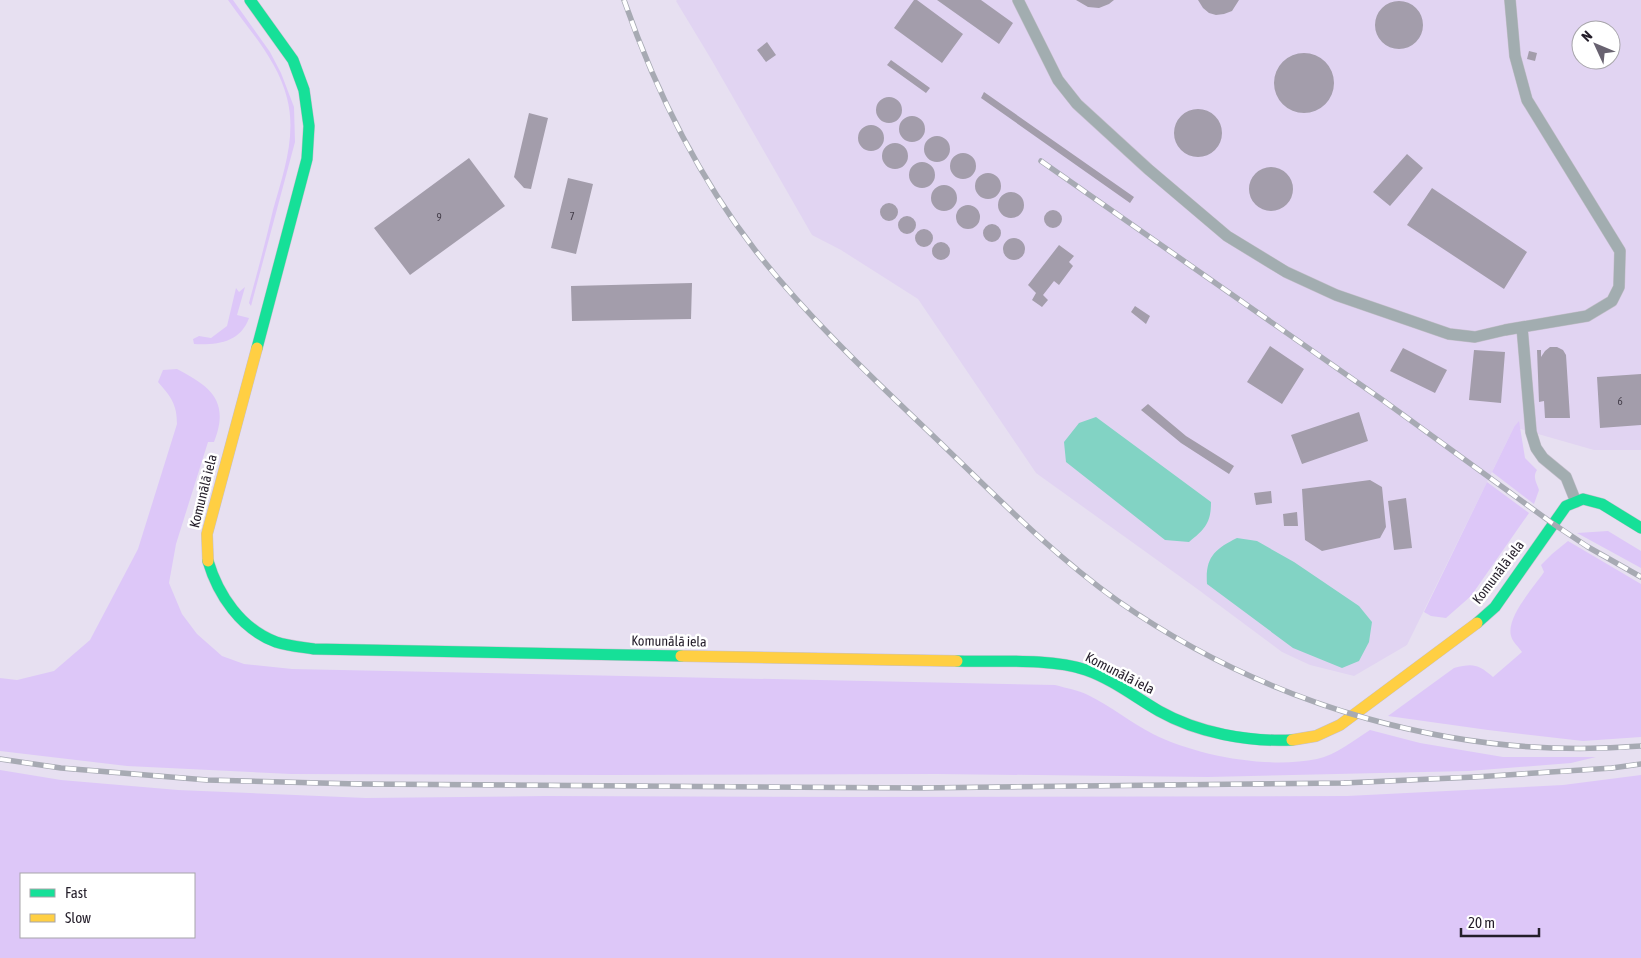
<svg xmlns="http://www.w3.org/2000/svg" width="1641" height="958" viewBox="0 0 1641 958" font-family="'Asap Condensed',sans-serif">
	<rect width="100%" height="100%" fill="#e7e0f1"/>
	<!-- built -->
	<path fill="#e1d4f2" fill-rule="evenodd" d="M 677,0 L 1641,0 L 1641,450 L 1594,450 L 1514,427 L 1407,645 L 1354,676 L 1310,665 L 1282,652 L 1196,588 L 1036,473 L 918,299 L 841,250 L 812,235 L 711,59 L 676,1 ZM 1581,30 L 1611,30 L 1611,60 L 1581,60 Z"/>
	<!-- green -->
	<path fill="#ddc7f8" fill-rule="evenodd" d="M 228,0 L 233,0 L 270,52 L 281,73 L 294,107 L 295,142 L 251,306 L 249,303 L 250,299 C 258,270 266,240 273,210 C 283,174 297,136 287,98 C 278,61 249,30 228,0 Z
		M 245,287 L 237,315 L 249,318 C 240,343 217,345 194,344 L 193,339 L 199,336 L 211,338 L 227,326 L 236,288 L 239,292 Z
		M 177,369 C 211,387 230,401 214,442 L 208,442 L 176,544 L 169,583 L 182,614 L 197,634 L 222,656 L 244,664 L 292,669 L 1055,685 C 1066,688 1078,690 1088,695 C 1111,706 1131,723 1153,734 C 1197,756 1268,769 1317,759 C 1336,755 1354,740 1370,730 L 1420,743 L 1503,757 L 1596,757 L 1571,763 L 1469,771 L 1208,777 L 937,774 L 611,775 L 291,774 L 127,766 L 0,751 L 0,678 L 17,680 L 54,671 L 90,640 L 138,549 L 177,424 C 177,404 171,397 158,382 L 163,370 Z
		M 1519,421 L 1525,458 L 1537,470 C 1532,478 1537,483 1539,490 L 1534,504 L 1492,472 L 1514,427 Z
		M 1487,482 L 1529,513 L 1471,596 L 1446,618 L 1431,616 L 1424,612 Z
		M 1608,531 L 1641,551 L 1641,568 L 1577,533 Z
		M 1568,541 L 1641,584 L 1641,737 L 1583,741 L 1488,730 L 1388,716 L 1454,668 C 1473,663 1478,664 1493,677 L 1522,652 C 1519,647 1513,643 1511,636 C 1506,617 1534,587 1544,572 L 1541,565 L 1552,554 Z
		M 0,770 L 61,780 L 178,790 L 366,798 L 545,796 L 857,797 L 1347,796 L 1563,785 L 1641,775 L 1641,958 L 0,958 ZM 21,874 L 194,874 L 194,937 L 21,937 Z"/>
	<!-- water -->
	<path fill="#82d3c4" d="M 1096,417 L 1211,502 C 1211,523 1205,529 1189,542 L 1165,540 L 1066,462 L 1064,442 L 1079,423 Z
		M 1237,538 L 1257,541 L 1294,562 L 1359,606 L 1372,622 L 1369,642 L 1359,661 L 1342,668 L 1293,648 L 1207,584 C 1205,557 1215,549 1237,538 Z"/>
	<!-- building -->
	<path fill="#a39dab" d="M 914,0 L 917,0 L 963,34 L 942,63 L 894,28 Z
		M 937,0 L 981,0 L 1013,23 L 999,44 Z
		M 1076,0 L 1114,0 L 1109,4 L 1099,8 L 1088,7 Z
		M 1198,0 L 1239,0 L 1232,11 L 1224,14 L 1216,15 L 1209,13 L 1203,8 Z
		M1375 25a24 24 0 1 1 48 0a24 24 0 1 1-48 0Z
		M 767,42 L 776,55 L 766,62 L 757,50 Z
		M 1529,51 L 1537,53 L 1535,61 L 1527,59 Z
		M1274 83a30 30 0 1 1 60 0a30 30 0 1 1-60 0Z
		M 891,60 L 930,88 L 926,93 L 887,65 Z
		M 984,92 L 1134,197 L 1130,203 L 981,98 Z
		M876 110a13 13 0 1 1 26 0a13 13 0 1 1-26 0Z
		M1174 133a24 24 0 1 1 48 0a24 24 0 1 1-48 0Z
		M 529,113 L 548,118 L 531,189 L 524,188 L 514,177 Z
		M899 129a13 13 0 1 1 26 0a13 13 0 1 1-26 0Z
		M858 138a13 13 0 1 1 26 0a13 13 0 1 1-26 0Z
		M924 149a13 13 0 1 1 26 0a13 13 0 1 1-26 0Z
		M882 156a13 13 0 1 1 26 0a13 13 0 1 1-26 0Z
		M950 166a13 13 0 1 1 26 0a13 13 0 1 1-26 0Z
		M 1407,154 L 1423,168 L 1390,206 L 1373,192 Z
		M 469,158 L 505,206 L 410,275 L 374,228 Z
		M909 175a13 13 0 1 1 26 0a13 13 0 1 1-26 0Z
		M1249 189a22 22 0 1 1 44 0a22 22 0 1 1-44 0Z
		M975 186a13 13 0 1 1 26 0a13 13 0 1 1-26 0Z
		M 568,178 L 593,184 L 576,254 L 551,248 Z
		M931 198a13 13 0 1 1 26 0a13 13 0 1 1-26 0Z
		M 1432,188 L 1527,252 L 1504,289 L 1407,225 Z
		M998 205a13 13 0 1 1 26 0a13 13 0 1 1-26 0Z
		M880 212a9 9 0 1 1 18 0a9 9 0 1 1-18 0Z
		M956 217a12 12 0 1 1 24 0a12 12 0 1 1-24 0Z
		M1044 219a9 9 0 1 1 18 0a9 9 0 1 1-18 0Z
		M898 225a9 9 0 1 1 18 0a9 9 0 1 1-18 0Z
		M983 233a9 9 0 1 1 18 0a9 9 0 1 1-18 0Z
		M915 238a9 9 0 1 1 18 0a9 9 0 1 1-18 0Z
		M1003 249a11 11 0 1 1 22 0a11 11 0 1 1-22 0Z
		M932 251a9 9 0 1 1 18 0a9 9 0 1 1-18 0Z
		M 1059,245 L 1074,256 L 1069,262 L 1073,266 L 1059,285 L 1054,281 L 1043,295 L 1048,300 L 1042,307 L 1032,300 L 1036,293 L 1028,285 Z
		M 692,283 L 691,319 L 572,321 L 571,286 Z
		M 1135,306 L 1150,316 L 1146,324 L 1131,312 Z
		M 1270,346 L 1304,369 L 1282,404 L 1247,382 Z
		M 1550,347 L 1557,347 L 1563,350 L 1566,355 L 1570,418 L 1545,418 L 1544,401 L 1539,402 L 1537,350 L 1541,350 L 1541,357 L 1545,351 Z
		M 1403,348 L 1447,370 L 1435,393 L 1390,371 Z
		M 1474,350 L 1505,352 L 1501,403 L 1469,400 Z
		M 1641,374 L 1641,425 L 1600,428 L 1597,377 Z
		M 1148,404 L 1186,436 L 1234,466 L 1229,474 L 1181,443 L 1141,410 Z
		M 1359,412 L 1368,441 L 1302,464 L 1291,435 Z
		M 1370,480 L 1382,487 L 1386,527 L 1380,538 L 1322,551 L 1305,540 L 1302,489 Z
		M 1271,491 L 1272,503 L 1256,505 L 1254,493 Z
		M 1406,498 L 1412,548 L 1394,550 L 1388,501 Z
		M 1297,512 L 1298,526 L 1284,526 L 1283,514 Z"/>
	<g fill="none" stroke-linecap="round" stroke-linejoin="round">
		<defs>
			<path id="lane" d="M 1018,0 L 1058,80 L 1077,104 L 1148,169 L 1227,236 L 1286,272 L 1336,295 L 1449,334 L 1475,337 L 1505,330 L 1587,316 L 1612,301 L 1619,287 L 1620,251 L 1527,100 L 1515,56 L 1510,0
				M 1522,327 L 1531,432 L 1536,448 L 1543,458 L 1566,477 L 1576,502"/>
			<path id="fast" d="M 250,0 L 293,60 L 304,90 L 309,126 L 307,159 L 257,348
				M 208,561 C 218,595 241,629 276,642 C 288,646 301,647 314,649 L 681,656
				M 1477,623 L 1495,607 L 1566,506 L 1583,499 L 1602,504 L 1641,528
				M 957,661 C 994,662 1051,658 1086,670 C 1112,679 1135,697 1159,711 C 1198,733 1248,742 1292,740"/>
			<path id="slow" d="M 208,561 L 207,534 L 257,348
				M 681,656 L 957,661
				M 1292,740 L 1316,736 L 1340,725 L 1477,623"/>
		</defs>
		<!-- lane casing -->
		<use href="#lane" stroke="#c5bfcc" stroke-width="12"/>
		<!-- fast casing -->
		<use href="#fast" stroke="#c5bfcc" stroke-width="12"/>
		<!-- slow casing -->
		<use href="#slow" stroke="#c5bfcc" stroke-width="12"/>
		<!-- lane -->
		<use href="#lane" stroke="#a2adb0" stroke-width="11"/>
		<!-- fast -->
		<use href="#fast" stroke="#16e098" stroke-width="11"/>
		<!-- slow -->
		<use href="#slow" stroke="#ffcf43" stroke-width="11"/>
		<defs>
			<path id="rail" d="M 624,0 C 655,89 697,175 755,250 C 806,315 867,373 927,430 C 989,489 1049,552 1118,601 C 1269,706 1457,761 1641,746
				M 1041,161 L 1384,401 L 1552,523 L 1588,547 L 1641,577
				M 0,759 L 61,768 L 207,780 L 358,784 L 919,788 L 1344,783 L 1475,777 L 1612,768 L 1641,764"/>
		</defs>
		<!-- rail casing -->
		<use href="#rail" stroke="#a7aab3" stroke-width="5.5"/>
		<!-- rail -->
		<use href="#rail" stroke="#fff" stroke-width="4" stroke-dasharray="11" stroke-linecap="butt"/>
	</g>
	<g text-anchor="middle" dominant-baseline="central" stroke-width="5" stroke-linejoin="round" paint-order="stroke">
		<!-- number labels -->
		<g font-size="11" fill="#443e4a">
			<text x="572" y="216">7</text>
			<text x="439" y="217">9</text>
			<text x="1620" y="401">6</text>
		</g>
		<!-- street labels -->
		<g font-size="14" fill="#241e2a" stroke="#fff">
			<text transform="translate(203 491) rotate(-76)">Komunālā iela</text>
			<text transform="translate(1498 572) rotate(-53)">Komunālā iela</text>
			<text transform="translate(669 641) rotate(1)">Komunālā iela</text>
			<text transform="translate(1120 673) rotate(27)">Komunālā iela</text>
		</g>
	</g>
	<!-- legend -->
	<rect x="20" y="873" width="175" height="65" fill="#ffffff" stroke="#a7a5aa"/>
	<rect x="30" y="889" width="25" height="8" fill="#16e098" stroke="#a7a5aa"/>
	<text x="65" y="898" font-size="15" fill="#241e2a">Fast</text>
	<rect x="30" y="914" width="25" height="8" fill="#ffcf43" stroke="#a7a5aa"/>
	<text x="65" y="923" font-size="15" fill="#241e2a">Slow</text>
	<!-- north arrow -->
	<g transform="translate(1596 45) rotate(314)"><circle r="24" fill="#ffffff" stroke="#a7a5aa"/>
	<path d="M0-4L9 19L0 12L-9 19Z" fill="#686270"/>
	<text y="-8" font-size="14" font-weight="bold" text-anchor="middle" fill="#241e2a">N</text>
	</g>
	<!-- scale -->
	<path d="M1461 928v8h78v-8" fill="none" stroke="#241e2a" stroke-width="2.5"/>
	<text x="1468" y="928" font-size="15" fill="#241e2a" stroke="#ffffff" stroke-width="4" paint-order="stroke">20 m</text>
</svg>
